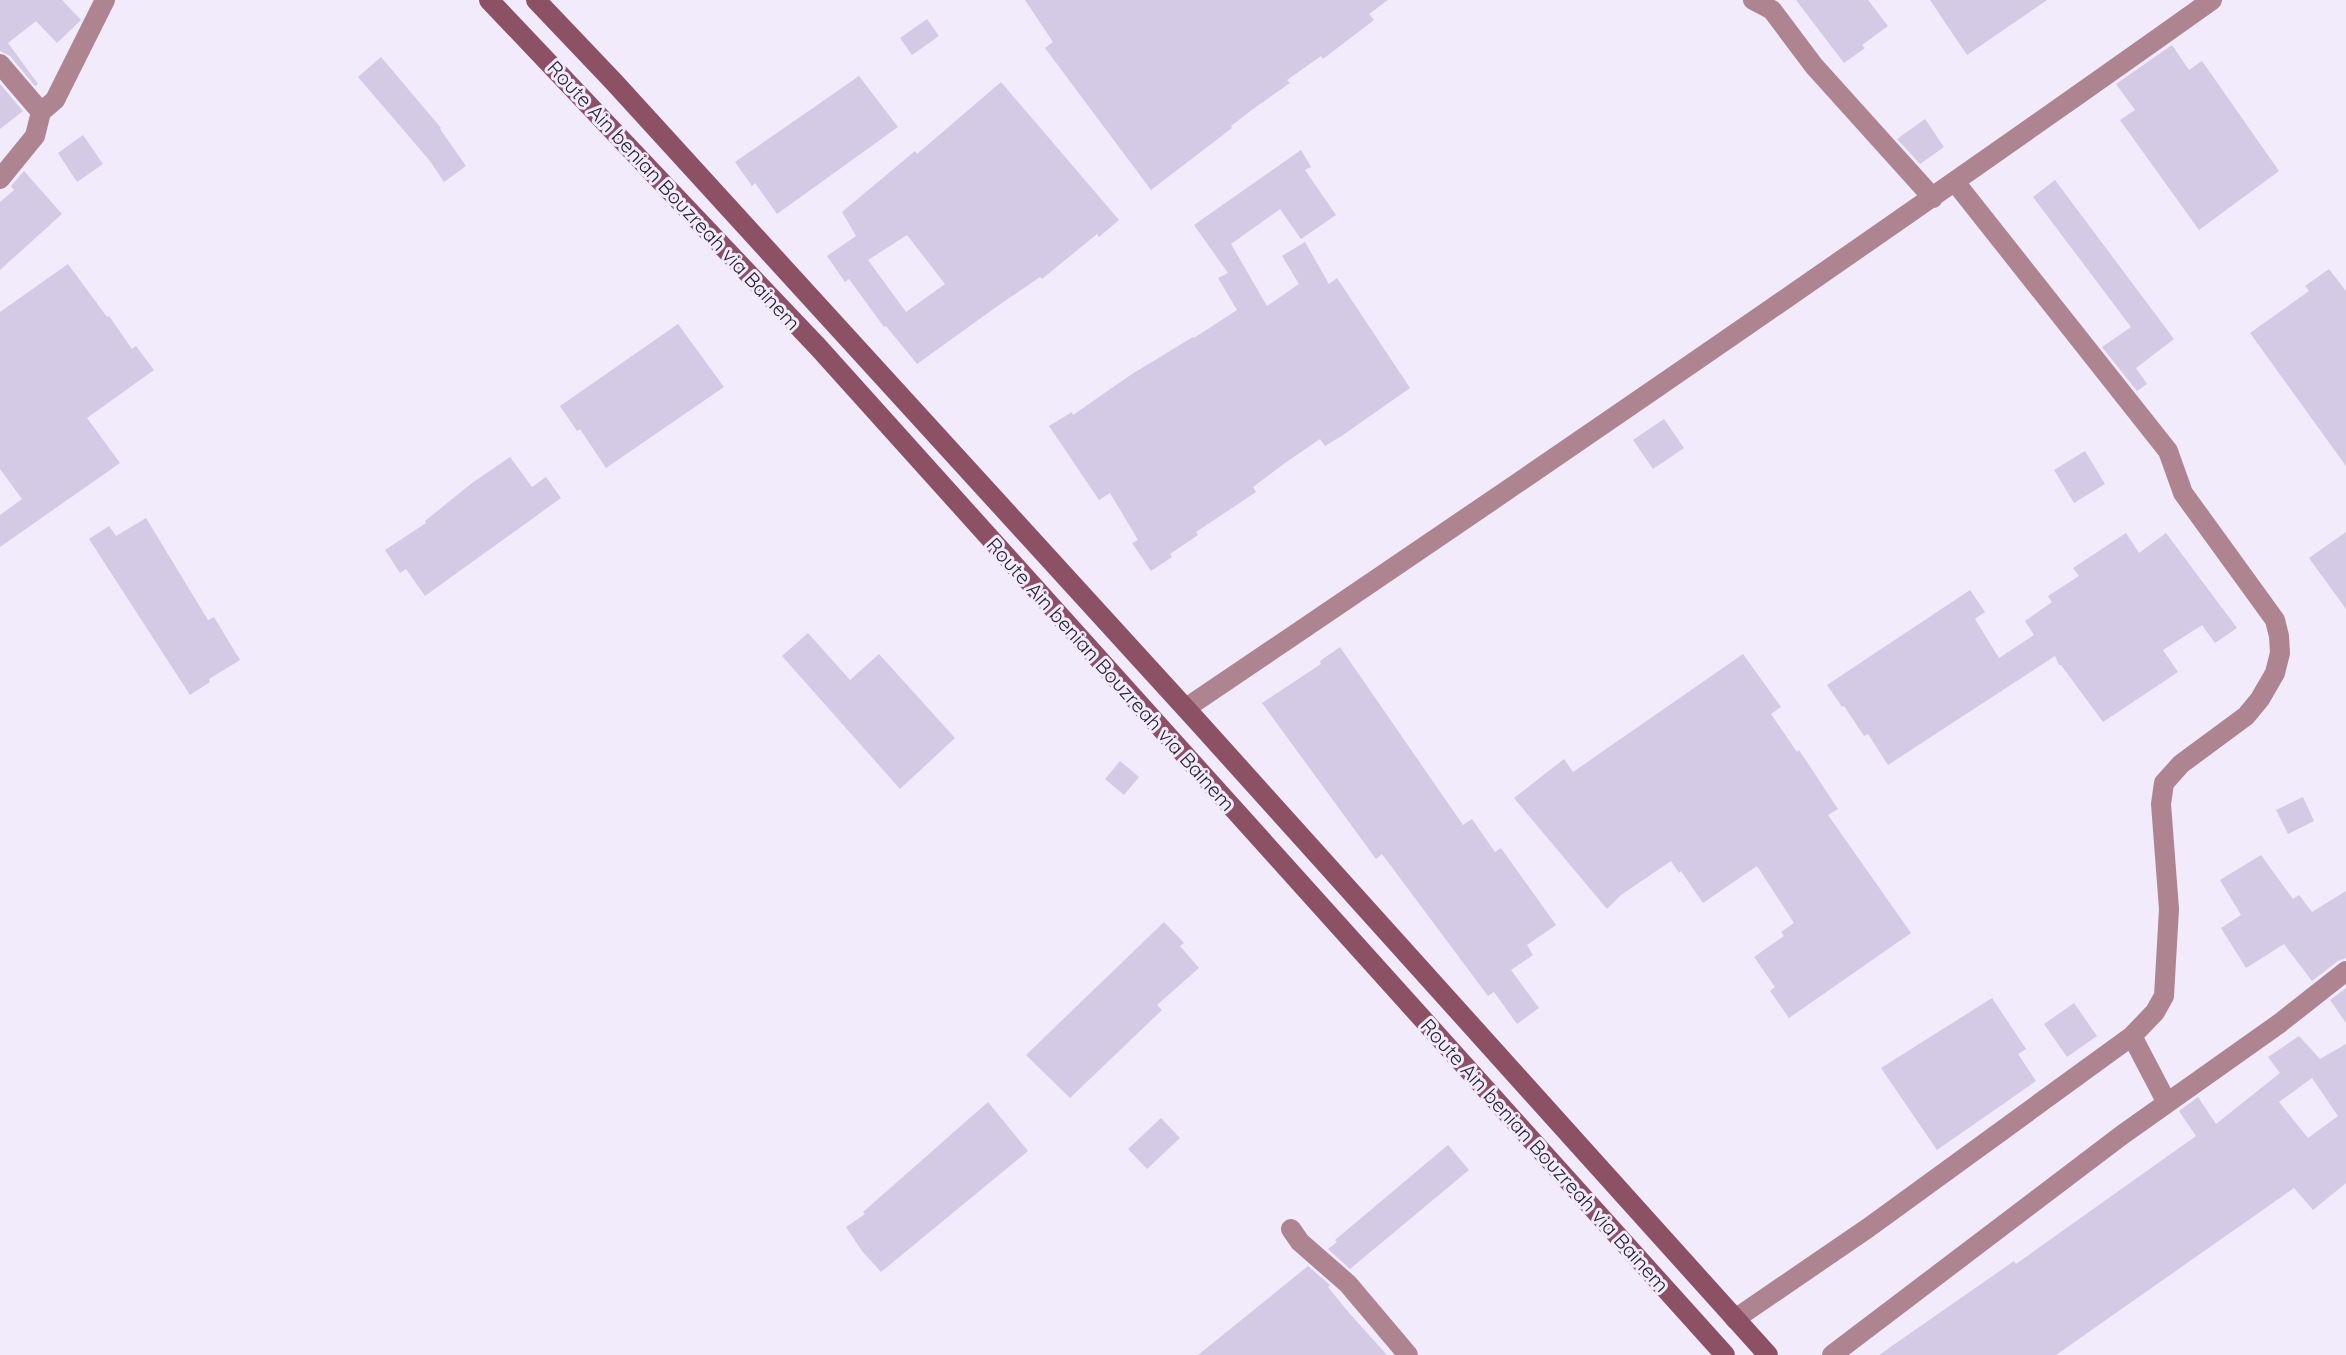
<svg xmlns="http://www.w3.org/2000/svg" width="2346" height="1355" viewBox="0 0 2346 1355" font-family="Quicksand,sans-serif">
	<rect width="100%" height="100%" fill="#f1ebfc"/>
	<!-- building -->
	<path fill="#d4cae6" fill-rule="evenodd" d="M 0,0 L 62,0 L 81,20 L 57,43 L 36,21 L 8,43 L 38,84 L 35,86 L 10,56 L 0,51 Z
		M 1025,0 L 1388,0 L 1369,14 L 1374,20 L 1323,59 L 1321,56 L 1287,80 L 1290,83 L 1253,109 L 1231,126 L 1232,128 L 1151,190 L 1045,48 L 1053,42 Z
		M 1796,0 L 1868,0 L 1888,26 L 1862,45 L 1865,48 L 1844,63 Z
		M 1930,0 L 2047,0 L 1967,55 Z
		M 927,19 L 939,36 L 912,55 L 900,38 Z
		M 2172,45 L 2189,70 L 2202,61 L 2279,171 L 2199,230 L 2120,120 L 2135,110 L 2116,84 Z
		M 381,57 L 441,128 L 440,129 L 466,166 L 444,182 L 430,161 L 358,77 Z
		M 859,76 L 898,127 L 777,214 L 755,183 L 752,186 L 735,162 Z
		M 1001,82 L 1119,220 L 1099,237 L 1097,234 L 1042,279 L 1040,277 L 999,305 L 917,364 L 886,326 L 884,327 L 849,279 L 845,282 L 827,256 L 856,236 L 842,212 L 915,151 L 917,154 ZM 907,235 L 945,284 L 906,312 L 868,260 Z
		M 0,84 L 23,111 L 0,129 Z
		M 1925,119 L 1944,147 L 1920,164 L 1897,139 Z
		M 83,135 L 103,164 L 77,182 L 58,153 Z
		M 1301,150 L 1311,167 L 1305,170 L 1336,215 L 1301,239 L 1280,209 L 1231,244 L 1267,306 L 1299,284 L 1282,256 L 1305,242 L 1329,284 L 1337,278 L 1410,388 L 1343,435 L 1325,446 L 1320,439 L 1285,463 L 1253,487 L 1256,492 L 1196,532 L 1198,535 L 1170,554 L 1172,557 L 1151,571 L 1132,543 L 1138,540 L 1110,493 L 1099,500 L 1049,426 L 1072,412 L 1073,415 L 1132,374 L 1193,337 L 1194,338 L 1237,310 L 1218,278 L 1228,273 L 1194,225 Z
		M 24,171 L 62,214 L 0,270 L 0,202 L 14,190 L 11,186 Z
		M 2055,180 L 2174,339 L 2136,368 L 2147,384 L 2137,391 L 2102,347 L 2131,327 L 2033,197 Z
		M 68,264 L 107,317 L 109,316 L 132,349 L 136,346 L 154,370 L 87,418 L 120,463 L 0,547 L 0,515 L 22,499 L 0,469 L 0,312 Z
		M 2329,269 L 2346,291 L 2346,466 L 2250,333 L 2309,291 L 2305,286 Z
		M 678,324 L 724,387 L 606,468 L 580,429 L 577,431 L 560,406 Z
		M 1664,419 L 1684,448 L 1653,469 L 1633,440 Z
		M 2085,451 L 2105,484 L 2074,503 L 2054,470 Z
		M 510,457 L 532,487 L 546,477 L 561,498 L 425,596 L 406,569 L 400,573 L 385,550 L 426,523 L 425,521 L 472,483 Z
		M 146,518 L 208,620 L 214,617 L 240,660 L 209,679 L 210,682 L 190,695 L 89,539 L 109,526 L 116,536 Z
		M 2346,532 L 2346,609 L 2309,558 Z
		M 2126,533 L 2139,553 L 2166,533 L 2237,628 L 2215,643 L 2202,625 L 2163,650 L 2178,672 L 2103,722 L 2061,665 L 2059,665 L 2055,656 L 1888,765 L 1868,734 L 1864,736 L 1844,706 L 1842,707 L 1827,685 L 1970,590 L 1985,612 L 1975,619 L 1999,658 L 2034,635 L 2025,621 L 2052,602 L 2048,596 L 2079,576 L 2073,568 Z
		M 808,633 L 850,680 L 879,654 L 955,738 L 900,789 L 782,656 Z
		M 1340,647 L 1463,825 L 1472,819 L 1495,852 L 1501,848 L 1556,925 L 1527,945 L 1533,955 L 1511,970 L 1539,1008 L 1517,1024 L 1494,992 L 1488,996 L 1382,854 L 1376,859 L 1262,703 L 1321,664 L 1320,661 Z
		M 1743,654 L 1781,707 L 1771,714 L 1797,752 L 1799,750 L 1838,809 L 1828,815 L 1911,933 L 1789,1018 L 1770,991 L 1775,987 L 1754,957 L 1784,936 L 1781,932 L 1794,923 L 1757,866 L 1703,903 L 1681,871 L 1679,873 L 1671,861 L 1621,895 L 1607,909 L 1514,798 L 1564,759 L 1573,772 Z
		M 1120,761 L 1139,777 L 1124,795 L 1105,779 Z
		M 2303,797 L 2314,821 L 2288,834 L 2276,810 Z
		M 2261,855 L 2293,899 L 2299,895 L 2312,912 L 2346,891 L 2346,958 L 2338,961 L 2312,981 L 2284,944 L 2246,968 L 2221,928 L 2241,915 L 2220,880 Z
		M 1164,922 L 1184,943 L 1180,946 L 1199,968 L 1157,1005 L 1162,1010 L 1070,1098 L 1026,1055 Z
		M 2346,988 L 2346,1023 L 2330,1000 Z
		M 1992,998 L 2026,1049 L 2018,1054 L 2036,1081 L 1937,1150 L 1881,1068 Z
		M 2074,1003 L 2097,1036 L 2067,1057 L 2044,1024 Z
		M 2299,1036 L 2320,1059 L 2346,1044 L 2346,1183 L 2313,1210 L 2294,1188 L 2056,1355 L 1879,1355 L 2014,1261 L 2016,1264 L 2196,1136 L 2179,1111 L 2198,1097 L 2216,1124 L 2280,1073 L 2268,1057 ZM 2312,1078 L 2338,1116 L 2308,1138 L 2279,1102 Z
		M 988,1102 L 1028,1151 L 881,1272 L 862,1251 L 846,1227 L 865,1214 L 863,1212 Z
		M 1161,1118 L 1180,1138 L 1147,1169 L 1128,1149 Z
		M 1448,1145 L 1469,1170 L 1350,1269 L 1328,1249 L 1337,1242 L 1335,1240 Z
		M 1308,1266 L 1330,1285 L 1328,1287 L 1350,1314 L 1387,1355 L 1198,1355 Z"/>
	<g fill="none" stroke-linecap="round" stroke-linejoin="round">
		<!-- street -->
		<path stroke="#af8491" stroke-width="20" d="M 1753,0 L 1772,10 L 1814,66 L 1933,198
			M 0,64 L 41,112
			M 0,179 L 35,136 L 41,112 L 55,100 L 105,0
			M 1955,182 L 2168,451 L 2183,493 L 2275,620 L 2279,636 L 2280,653 L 2275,673 L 2260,699 L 2246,716 L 2181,764 L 2164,783 L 2161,804 L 2169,909 L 2164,996 L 2155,1012 L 2132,1036 L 2167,1103
			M 1186,708 C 1530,476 1873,241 2212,0
			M 1291,1229 L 1300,1242 L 1348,1284 L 1408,1355
			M 1735,1319 L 1868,1228 L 2132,1036
			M 1832,1355 L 2122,1135 L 2280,1023 L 2346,971"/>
		<!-- secondary -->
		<path stroke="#8d5165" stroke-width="20" d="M 489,0 L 818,347 L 1725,1355
			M 536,0 L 614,82 L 1199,723 L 1768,1355"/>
	</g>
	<g text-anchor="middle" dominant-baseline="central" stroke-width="6" stroke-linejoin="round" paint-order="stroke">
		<!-- street labels -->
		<g font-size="20" fill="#25212b" stroke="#f1ebfc">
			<text transform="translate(674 195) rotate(47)">Route Ain benian Bouzreah via Bainem</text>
			<text transform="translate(1111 674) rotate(48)">Route Ain benian Bouzreah via Bainem</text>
			<text transform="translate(1545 1155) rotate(48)">Route Ain benian Bouzreah via Bainem</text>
		</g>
	</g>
</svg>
